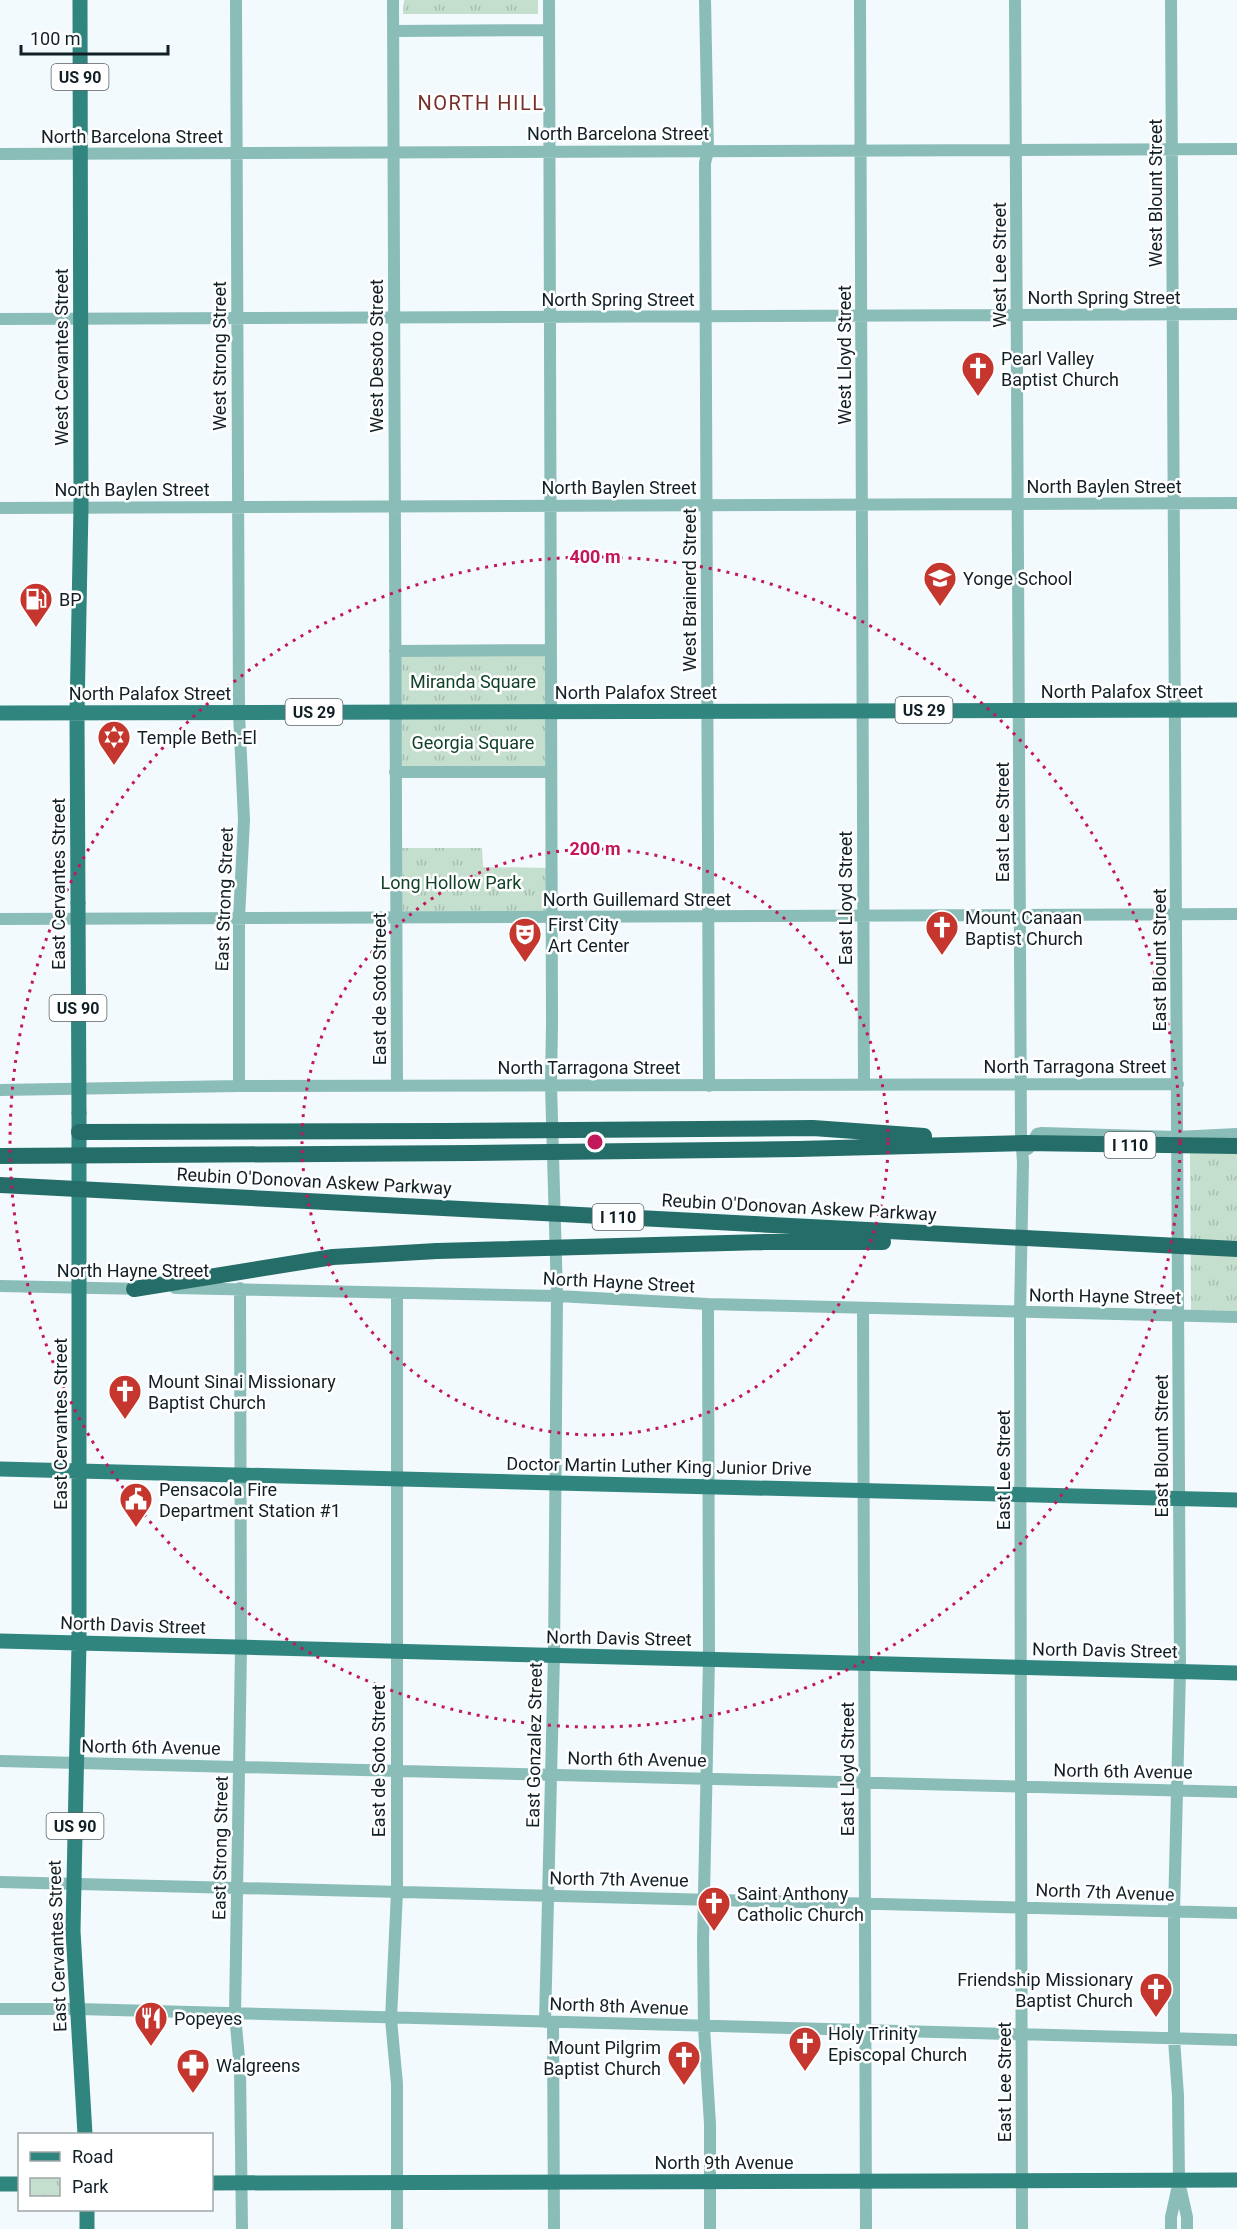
<svg xmlns="http://www.w3.org/2000/svg" width="1237" height="2229" viewBox="0 0 1237 2229" font-family="Roboto,sans-serif">
	<defs>
		<pattern id="park-tufts" width="24" height="20" patternUnits="userSpaceOnUse" patternTransform="scale(1.5)"><rect width="24" height="20" fill="#c4dfcd"/><path d="M3 7l-1-3M5 7V3M7 7l1-3M15 17l-1-3M17 17v-4M19 17l1-3" fill="none" stroke="#a7bfb0"/></pattern>
	</defs>
	<rect width="100%" height="100%" fill="#f2fafd"/>
	<!-- park -->
	<path fill="url(#park-tufts)" d="M 404,0 L 538,0 L 538,14 L 403,14 Z
		M 551,650 L 551,772 L 395,772 L 395,651 Z
		M 396,848 L 482,848 L 483,867 L 552,868 L 552,917 L 396,917 Z
		M 1237,1137 L 1237,1311 L 1191,1310 L 1190,1140 Z"/>
	<g fill="none" stroke-linecap="round" stroke-linejoin="round">
		<!-- minor -->
		<path stroke="#8abcb8" stroke-width="12" d="M 236,0 L 239,713 L 244,820 L 239,918 L 239,1086
			M 393,0 L 397,1086
			M 705,0 L 708,151 L 705,163 L 709,1086
			M 860,0 L 864,1085
			M 1015,0 L 1021,1134 L 1023,1162 L 1020,1313 L 1022,2229
			M 393,31 L 549,30
			M 0,154 L 1237,149
			M 0,319 L 1237,314
			M 0,508 L 1237,503
			M 395,651 L 551,650
			M 395,772 L 551,772
			M 0,919 L 1237,914
			M 0,1090 L 239,1086 L 1178,1084
			M 1028,1149 L 1037,1134 L 1042,1133 L 1177,1137 L 1237,1134
			M 0,1286 L 143,1289
			M 175,1288 L 557,1296 L 708,1304 L 1237,1317
			M 240,1288 L 241,1648 L 235,2015 L 240,2069 L 242,2229
			M 397,1293 L 397,1892 L 391,2019 L 397,2084 L 397,2229
			M 708,1304 L 709,1659 L 703,1942 L 704,2027 L 710,2124 L 710,2229
			M 863,1308 L 866,2229
			M 0,1761 L 1237,1792
			M 0,1882 L 1237,1913
			M 0,2009 L 78,2009 L 1237,2040
			M 545,2022 L 554,1655 L 557,1296 L 551,1085 L 552,1023 L 549,0
			M 553,2023 L 554,2229
			M 1180,2186 L 1187,2217 L 1187,2229
			M 1171,2229 L 1171,2217 L 1179,2181 L 1178,2096 L 1174,2039 L 1174,1912 L 1180,1671 L 1171,0"/>
		<!-- major -->
		<path stroke="#31857f" stroke-width="15" d="M 0,713 L 1237,710
			M 78,903 L 77,713 L 81,507 L 80,0
			M 79,1113 L 79,1643 L 73,1931 L 85,2134
			M 0,1469 L 1237,1500
			M 0,1641 L 1237,1673
			M 212,2183 L 1237,2180
			M 0,2184 L 20,2184
			M 87,2210 L 87,2229"/>
		<!-- highway -->
		<path stroke="#256d69" stroke-width="16" d="M 79,1132 L 445,1131
			M 134,1289 L 333,1257 L 437,1251"/>
		<!-- major-bridge -->
		<path stroke="#31857f" stroke-width="15" d="M 78,903 L 79,1113"/>
		<!-- highway-bridge -->
		<path stroke="#256d69" stroke-width="16" d="M 445,1131 L 813,1128 L 924,1136
			M 0,1156 L 472,1153 L 798,1149 L 1024,1143 L 1237,1146
			M 0,1185 L 1237,1249
			M 437,1251 L 766,1242 L 883,1242"/>
	</g>
	<!-- distance rings -->
	<g fill="none" stroke="#c2185b" stroke-width="3" stroke-dasharray="3 6">
		<circle cx="595" cy="1142" r="293"/>
		<circle cx="595" cy="1142" r="585"/>
	</g>
	<!-- icons -->
	<defs>
		<symbol id="church-pin" viewBox="-11 -11 22 30"><path d="M0 17L-7.5 6A9.5 9.5 0 1 1 7.5 6Z" fill="#c4362e" stroke="#fff"/><path d="M-1.2-6h2.4v3.5h3.3v2.4h-3.3V6h-2.4V-.1h-3.3v-2.4h3.3Z" fill="#fff"/></symbol>
		<symbol id="school-pin" viewBox="-11 -11 22 30"><path d="M0 17L-7.5 6A9.5 9.5 0 1 1 7.5 6Z" fill="#c4362e" stroke="#fff"/><path d="M0-5L7-2L0 1L-7-2ZM-4 1L0 2.5L4 1V4Q0 6-4 4Z" fill="#fff"/></symbol>
		<symbol id="fuel-pin" viewBox="-11 -11 22 30"><path d="M0 17L-7.5 6A9.5 9.5 0 1 1 7.5 6Z" fill="#c4362e" stroke="#fff"/><path d="M-5.5-6h7V0h2V4h1.3V-2.5L3-4.5l.8-.8L6-3V5H2.5V1h-1V6h-7ZM-4.2-4.7v3.2H.2V-4.7Z" fill="#fff"/></symbol>
		<symbol id="synagogue-pin" viewBox="-11 -11 22 30"><path d="M0 17L-7.5 6A9.5 9.5 0 1 1 7.5 6Z" fill="#c4362e" stroke="#fff"/><path d="M0-6.5L5.6 3.2H-5.6ZM0 6.5L5.6-3.2H-5.6Z" fill="#fff"/></symbol>
		<symbol id="theatre-pin" viewBox="-11 -11 22 30"><path d="M0 17L-7.5 6A9.5 9.5 0 1 1 7.5 6Z" fill="#c4362e" stroke="#fff"/><path d="M-5-5.5Q0-4 5-5.5V0Q5 5 0 6Q-5 5-5 0ZM-3.3-2.5H-1v1.5H-3.3ZM1-2.5H3.3v1.5H1ZM-2.8 1Q0 5.5 2.8 1Z" fill="#fff"/></symbol>
		<symbol id="civic-pin" viewBox="-11 -11 22 30"><path d="M0 17L-7.5 6A9.5 9.5 0 1 1 7.5 6Z" fill="#c4362e" stroke="#fff"/><path d="M-.6-6.5H3V-4.5H.6V-3L4-1V1h2V6H-6V1h2V-1L-.6-3ZM-1.2 2.5V6h2.4V2.5Z" fill="#fff"/></symbol>
		<symbol id="restaurant-pin" viewBox="-11 -11 22 30"><path d="M0 17L-7.5 6A9.5 9.5 0 1 1 7.5 6Z" fill="#c4362e" stroke="#fff"/><path d="M-5-6h1v4h1v-4h1v4h1v-4h1v5L-1.5 .5V6h-2V.5L-5-1ZM5-6V6H3V1.5H1.5Q1.5-4 5-6Z" fill="#fff"/></symbol>
		<symbol id="pharmacy-pin" viewBox="-11 -11 22 30"><path d="M0 17L-7.5 6A9.5 9.5 0 1 1 7.5 6Z" fill="#c4362e" stroke="#fff"/><path d="M-2-6h4v4h4v4h-4v4h-4v-4h-4v-4h4Z" fill="#fff"/></symbol>
	</defs>
	<g fill-rule="evenodd">
		<use href="#church-pin" x="959" y="349" width="38" height="52"/>
		<use href="#school-pin" x="921" y="559" width="38" height="52"/>
		<use href="#fuel-pin" x="17" y="580" width="38" height="52"/>
		<use href="#synagogue-pin" x="95" y="718" width="38" height="52"/>
		<use href="#church-pin" x="923" y="908" width="38" height="52"/>
		<use href="#theatre-pin" x="506" y="915" width="38" height="52"/>
		<use href="#church-pin" x="106" y="1372" width="38" height="52"/>
		<use href="#civic-pin" x="117" y="1480" width="38" height="52"/>
		<use href="#church-pin" x="695" y="1884" width="38" height="52"/>
		<use href="#church-pin" x="1137" y="1970" width="38" height="52"/>
		<use href="#restaurant-pin" x="132" y="1999" width="38" height="52"/>
		<use href="#church-pin" x="786" y="2024" width="38" height="52"/>
		<use href="#church-pin" x="665" y="2038" width="38" height="52"/>
		<use href="#pharmacy-pin" x="174" y="2046" width="38" height="52"/>
	</g>
	<g text-anchor="middle" dominant-baseline="central" stroke-width="5" stroke-linejoin="round" paint-order="stroke">
		<!-- shield labels -->
		<g fill="#fff" stroke="#586367" stroke-width="1.5">
			<rect x="51.5" y="64" width="57" height="26" rx="4.5"/>
			<rect x="895.5" y="697" width="57" height="26" rx="4.5"/>
			<rect x="285.5" y="699" width="57" height="26" rx="4.5"/>
			<rect x="49.5" y="995" width="57" height="26" rx="4.5"/>
			<rect x="1104.5" y="1132" width="51" height="26" rx="4.5"/>
			<rect x="592.5" y="1204" width="51" height="26" rx="4.5"/>
			<rect x="46.5" y="1813" width="57" height="26" rx="4.5"/>
		</g>
		<g font-size="16" font-weight="bold" fill="#112026">
			<text x="80" y="77">US 90</text>
			<text x="924" y="710">US 29</text>
			<text x="314" y="712">US 29</text>
			<text x="78" y="1008">US 90</text>
			<text x="1130" y="1145">I 110</text>
			<text x="618" y="1217">I 110</text>
			<text x="75" y="1826">US 90</text>
		</g>
		<!-- street labels -->
		<g font-size="18" fill="#112026" stroke="#fff">
			<text x="618" y="133">North Barcelona Street</text>
			<text x="132" y="136">North Barcelona Street</text>
			<text transform="translate(1155 193) rotate(-90)">West Blount Street</text>
			<text transform="translate(999 265) rotate(-90)">West Lee Street</text>
			<text x="1104" y="297">North Spring Street</text>
			<text x="618" y="299">North Spring Street</text>
			<text transform="translate(844 355) rotate(-90)">West Lloyd Street</text>
			<text transform="translate(219 356) rotate(-90)">West Strong Street</text>
			<text transform="translate(376 356) rotate(-90)">West Desoto Street</text>
			<text transform="translate(61 357) rotate(-90)">West Cervantes Street</text>
			<text x="1104" y="486">North Baylen Street</text>
			<text x="619" y="487">North Baylen Street</text>
			<text x="132" y="489">North Baylen Street</text>
			<text transform="translate(689 590) rotate(-90)">West Brainerd Street</text>
			<text x="1122" y="691">North Palafox Street</text>
			<text x="636" y="692">North Palafox Street</text>
			<text x="150" y="693">North Palafox Street</text>
			<text transform="translate(1002 822) rotate(-90)">East Lee Street</text>
			<text transform="translate(58 884) rotate(-90)">East Cervantes Street</text>
			<text transform="translate(845 898) rotate(-90)">East Lloyd Street</text>
			<text transform="translate(224 899) rotate(-88)">East Strong Street</text>
			<text x="637" y="899">North Guillemard Street</text>
			<text transform="translate(1159 960) rotate(-90)">East Blount Street</text>
			<text transform="translate(379 989) rotate(-90)">East de Soto Street</text>
			<text x="1075" y="1066">North Tarragona Street</text>
			<text x="589" y="1067">North Tarragona Street</text>
			<text transform="translate(314 1181) rotate(3)">Reubin O'Donovan Askew Parkway</text>
			<text transform="translate(799 1207) rotate(3)">Reubin O'Donovan Askew Parkway</text>
			<text x="133" y="1270">North Hayne Street</text>
			<text transform="translate(619 1282) rotate(3)">North Hayne Street</text>
			<text transform="translate(1105 1296) rotate(1)">North Hayne Street</text>
			<text transform="translate(60 1424) rotate(-90)">East Cervantes Street</text>
			<text transform="translate(1161 1446) rotate(-90)">East Blount Street</text>
			<text transform="translate(659 1466) rotate(1)">Doctor Martin Luther King Junior Drive</text>
			<text transform="translate(1003 1470) rotate(-90)">East Lee Street</text>
			<text transform="translate(133 1625) rotate(2)">North Davis Street</text>
			<text transform="translate(619 1638) rotate(1)">North Davis Street</text>
			<text transform="translate(1105 1650) rotate(1)">North Davis Street</text>
			<text transform="translate(534 1745) rotate(-89)">East Gonzalez Street</text>
			<text transform="translate(151 1747) rotate(1)">North 6th Avenue</text>
			<text transform="translate(637 1759) rotate(1)">North 6th Avenue</text>
			<text transform="translate(378 1761) rotate(-90)">East de Soto Street</text>
			<text transform="translate(847 1769) rotate(-90)">East Lloyd Street</text>
			<text transform="translate(1123 1771) rotate(1)">North 6th Avenue</text>
			<text transform="translate(220 1848) rotate(-89)">East Strong Street</text>
			<text transform="translate(619 1879) rotate(1)">North 7th Avenue</text>
			<text transform="translate(1105 1892) rotate(2)">North 7th Avenue</text>
			<text transform="translate(57 1946) rotate(-92)">East Cervantes Street</text>
			<text transform="translate(619 2006) rotate(2)">North 8th Avenue</text>
			<text transform="translate(1004 2082) rotate(-90)">East Lee Street</text>
			<text x="724" y="2162">North 9th Avenue</text>
		</g>
		<!-- poi labels -->
		<g font-size="18" fill="#112026" stroke="#fff" text-anchor="start">
			<text x="1001" y="358">Pearl Valley<tspan x="1001" dy="21">Baptist Church</tspan></text>
			<text x="963" y="578">Yonge School</text>
			<text x="59" y="599">BP</text>
			<text x="137" y="737">Temple Beth-El</text>
			<text x="965" y="917">Mount Canaan<tspan x="965" dy="21">Baptist Church</tspan></text>
			<text x="548" y="924">First City<tspan x="548" dy="21">Art Center</tspan></text>
			<text x="148" y="1381">Mount Sinai Missionary<tspan x="148" dy="21">Baptist Church</tspan></text>
			<text x="159" y="1489">Pensacola Fire<tspan x="159" dy="21">Department Station #1</tspan></text>
			<text x="737" y="1893">Saint Anthony<tspan x="737" dy="21">Catholic Church</tspan></text>
			<text x="1133" y="1979" text-anchor="end">Friendship Missionary<tspan x="1133" dy="21">Baptist Church</tspan></text>
			<text x="174" y="2018">Popeyes</text>
			<text x="828" y="2033">Holy Trinity<tspan x="828" dy="21">Episcopal Church</tspan></text>
			<text x="661" y="2047" text-anchor="end">Mount Pilgrim<tspan x="661" dy="21">Baptist Church</tspan></text>
			<text x="216" y="2065">Walgreens</text>
		</g>
		<!-- park labels -->
		<g font-size="18" fill="#104228" stroke="#fff">
			<text x="473" y="681">Miranda Square</text>
			<text x="473" y="742">Georgia Square</text>
			<text x="451" y="882">Long Hollow Park</text>
		</g>
		<!-- neighbourhood labels -->
		<g font-size="20" letter-spacing="1.5" fill="#763029" stroke="#fff">
			<text x="481" y="103">NORTH HILL</text>
		</g>
	</g>
	<circle cx="595" cy="1142" r="9" fill="#c2185b" stroke="#fff" stroke-width="3"/>
	<g font-size="18" text-anchor="middle" font-weight="bold" fill="#c2185b" stroke="#fff" stroke-width="5" stroke-linejoin="round" paint-order="stroke">
		<text x="595" y="563">400 m</text>
		<text x="595" y="855">200 m</text>
	</g>
	<!-- legend -->
	<rect x="18" y="2133" width="195" height="78" fill="#ffffff" stroke="#a0a6a8" stroke-width="1.5"/>
	<rect x="30" y="2152" width="30" height="9" fill="#31857f" stroke="#a0a6a8" stroke-width="1.5"/>
	<text x="72" y="2163" font-size="18" fill="#112026">Road</text>
	<rect x="30" y="2178" width="30" height="18" fill="url(#park-tufts)" stroke="#a0a6a8" stroke-width="1.5"/>
	<text x="72" y="2193" font-size="18" fill="#112026">Park</text>
	<!-- scale -->
	<path d="M21 45v9h147v-9" fill="none" stroke="#112026" stroke-width="3"/>
	<text x="30" y="45" font-size="18" fill="#112026" stroke="#ffffff" stroke-width="4.5" paint-order="stroke">100 m</text>
</svg>
